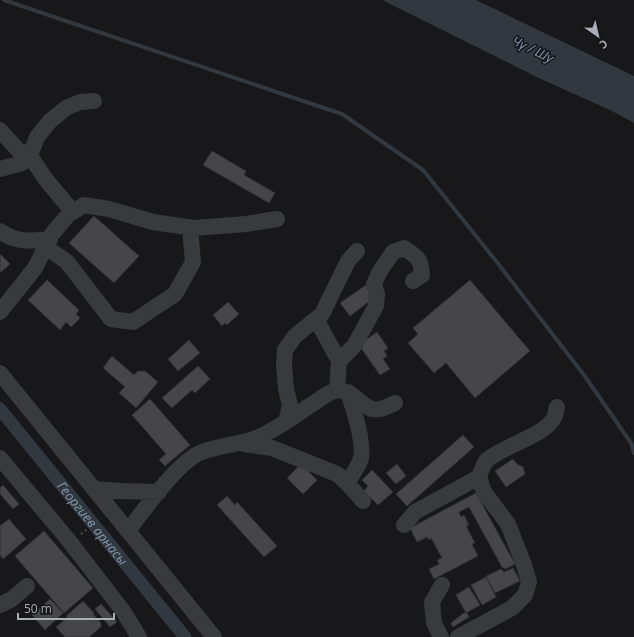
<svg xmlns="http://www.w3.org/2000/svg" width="634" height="637" viewBox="0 0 634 637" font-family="'Open Sans',sans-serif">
	<rect width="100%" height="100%" fill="#18181a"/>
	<!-- water -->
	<path fill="#31383f" d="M 382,0 L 476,0 L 634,76 L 634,123 L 612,111 L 541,79 Z"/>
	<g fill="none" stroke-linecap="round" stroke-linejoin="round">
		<!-- stream -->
		<path stroke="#31383f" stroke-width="4" d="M 4,0 L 342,114 L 423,170 L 496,261 L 584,375 L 631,443 L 634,453"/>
		<!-- canal -->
		<path stroke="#31383f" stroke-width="13" id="s1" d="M 0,409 L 185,637"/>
	</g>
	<!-- building -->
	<path fill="#45454a" stroke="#323235" d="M 212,151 L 246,171 L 244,175 L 275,193 L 269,203 L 203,165 Z
		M 94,216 L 139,256 L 114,283 L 69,243 Z
		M 0,254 L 10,264 L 0,273 Z
		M 47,280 L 79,310 L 76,314 L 80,318 L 71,327 L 66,322 L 60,330 L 28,300 Z
		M 470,280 L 530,351 L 475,398 L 446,363 L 434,373 L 408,343 L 418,334 L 413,328 Z
		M 366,285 L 375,297 L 350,316 L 340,303 Z
		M 228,302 L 239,314 L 227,325 L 225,323 L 222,326 L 213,315 Z
		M 377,332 L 388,348 L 384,351 L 387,356 L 383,359 L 390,369 L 380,375 L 359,345 Z
		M 189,340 L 200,353 L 178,371 L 168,359 Z
		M 112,356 L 134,375 L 138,371 L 145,371 L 158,382 L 136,408 L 119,393 L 125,387 L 103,368 Z
		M 198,366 L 210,379 L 195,393 L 192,390 L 172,408 L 162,398 Z
		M 150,399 L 190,445 L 165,466 L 159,460 L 166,454 L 132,415 Z
		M 463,435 L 474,447 L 407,506 L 396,494 Z
		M 513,459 L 517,464 L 523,467 L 525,474 L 506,487 L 495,471 Z
		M 301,464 L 317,480 L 303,494 L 287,478 Z
		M 397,464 L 406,476 L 396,484 L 386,473 Z
		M 372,470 L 393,492 L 378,505 L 364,491 L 368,486 L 362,480 Z
		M 3,485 L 19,504 L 13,509 L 0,494 L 0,488 Z
		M 476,493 L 515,564 L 506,569 L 502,567 L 469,507 L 459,512 L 461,517 L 464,515 L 469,525 L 466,526 L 475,543 L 472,544 L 478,556 L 434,579 L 429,569 L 439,564 L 437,560 L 442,558 L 431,538 L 429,540 L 427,537 L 417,542 L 410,528 Z
		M 227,496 L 235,505 L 237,502 L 277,546 L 264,557 L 217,505 Z
		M 9,519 L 26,539 L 3,559 L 0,555 L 0,526 Z
		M 44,531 L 93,588 L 64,613 L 15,556 Z
		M 513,568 L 520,581 L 495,593 L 486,576 L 501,569 L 504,572 Z
		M 486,577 L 496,597 L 482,605 L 471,585 Z
		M 469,587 L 480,605 L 466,613 L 456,595 Z
		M 50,599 L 63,613 L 45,630 L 32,615 Z
		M 83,601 L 94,613 L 93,614 L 101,623 L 101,627 L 89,637 L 65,637 L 56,627 L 67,618 L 66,616 Z
		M 101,604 L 117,622 L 110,627 L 95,609 Z
		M 464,613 L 467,613 L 469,617 L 453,627 L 451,624 L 452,622 Z"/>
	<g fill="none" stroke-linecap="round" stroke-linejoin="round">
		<!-- path -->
		<path stroke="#3f4045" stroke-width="2.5" stroke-dasharray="2 3" stroke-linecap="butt" d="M 81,534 L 101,518"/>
		<!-- minor -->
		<path stroke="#393a3e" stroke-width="16" d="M 0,130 L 18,150 L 30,156 L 47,181 L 73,212
			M 0,169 L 22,163 L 30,156 L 37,137 L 50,121 L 66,108 L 80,102 L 94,101
			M 0,231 C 16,243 31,241 50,239
			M 46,247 L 67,262 L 111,319 L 133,322 L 175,294 L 193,262 L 190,227
			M 0,312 L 35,268 L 52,234 L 68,215 L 84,205 L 109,209 L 153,222 L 194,228 L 246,224 L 277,219
			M 316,319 L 339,361 L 337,390
			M 339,361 L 354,346 L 376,306 L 377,294 L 374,284 L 380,271 L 393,252 L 404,248 C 417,257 421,258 422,275 L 413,281
			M 0,373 L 214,637
			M 286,422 L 290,405 L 286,389 L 284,365 L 285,350 L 295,336 L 322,314 L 348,261 L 357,251
			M 244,444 L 272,448 L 337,474 L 347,483 L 363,501
			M 0,458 L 70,542 L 123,611 L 139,637
			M 347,483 C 351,476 357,469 360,461 C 366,447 353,407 348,392
			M 94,489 L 121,491 L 159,492
			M 404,525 L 415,512 L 479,477
			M 128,531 C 143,511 179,460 202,452 C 221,444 244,445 263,435 C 279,427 294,417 309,406 C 318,401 326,393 335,391 C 351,387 359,405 372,409 C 380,411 388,406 395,403
			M 0,605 L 12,599 L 27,586
			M 441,637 L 434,623 L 432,602 L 442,585
			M 458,637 L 512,608 L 525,595 L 529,582 L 524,565 L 508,524 L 484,492 L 479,477 C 481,472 483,464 487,460 C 504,445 546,436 555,416 C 556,413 556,409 557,407"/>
	</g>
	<g text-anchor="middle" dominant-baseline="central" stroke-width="3" stroke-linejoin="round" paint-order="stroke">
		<!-- water labels -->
		<g font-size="13" font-style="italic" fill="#8599b1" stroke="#131315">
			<text transform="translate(533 49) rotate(26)">Чү / Шу</text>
			<text stroke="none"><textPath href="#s1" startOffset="147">Георгиев арнасы</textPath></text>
		</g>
	</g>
	<!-- north arrow -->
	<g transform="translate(598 36) rotate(146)" stroke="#131315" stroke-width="3" paint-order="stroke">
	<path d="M0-3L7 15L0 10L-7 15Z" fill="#abaeb8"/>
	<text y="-6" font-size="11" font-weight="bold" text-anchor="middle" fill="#abaeb8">С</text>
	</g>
	<!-- scale -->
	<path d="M18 613v6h96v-6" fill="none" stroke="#abaeb8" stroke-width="2"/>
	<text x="24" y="613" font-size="12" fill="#abaeb8" stroke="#131315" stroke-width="3" paint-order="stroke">50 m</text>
</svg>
